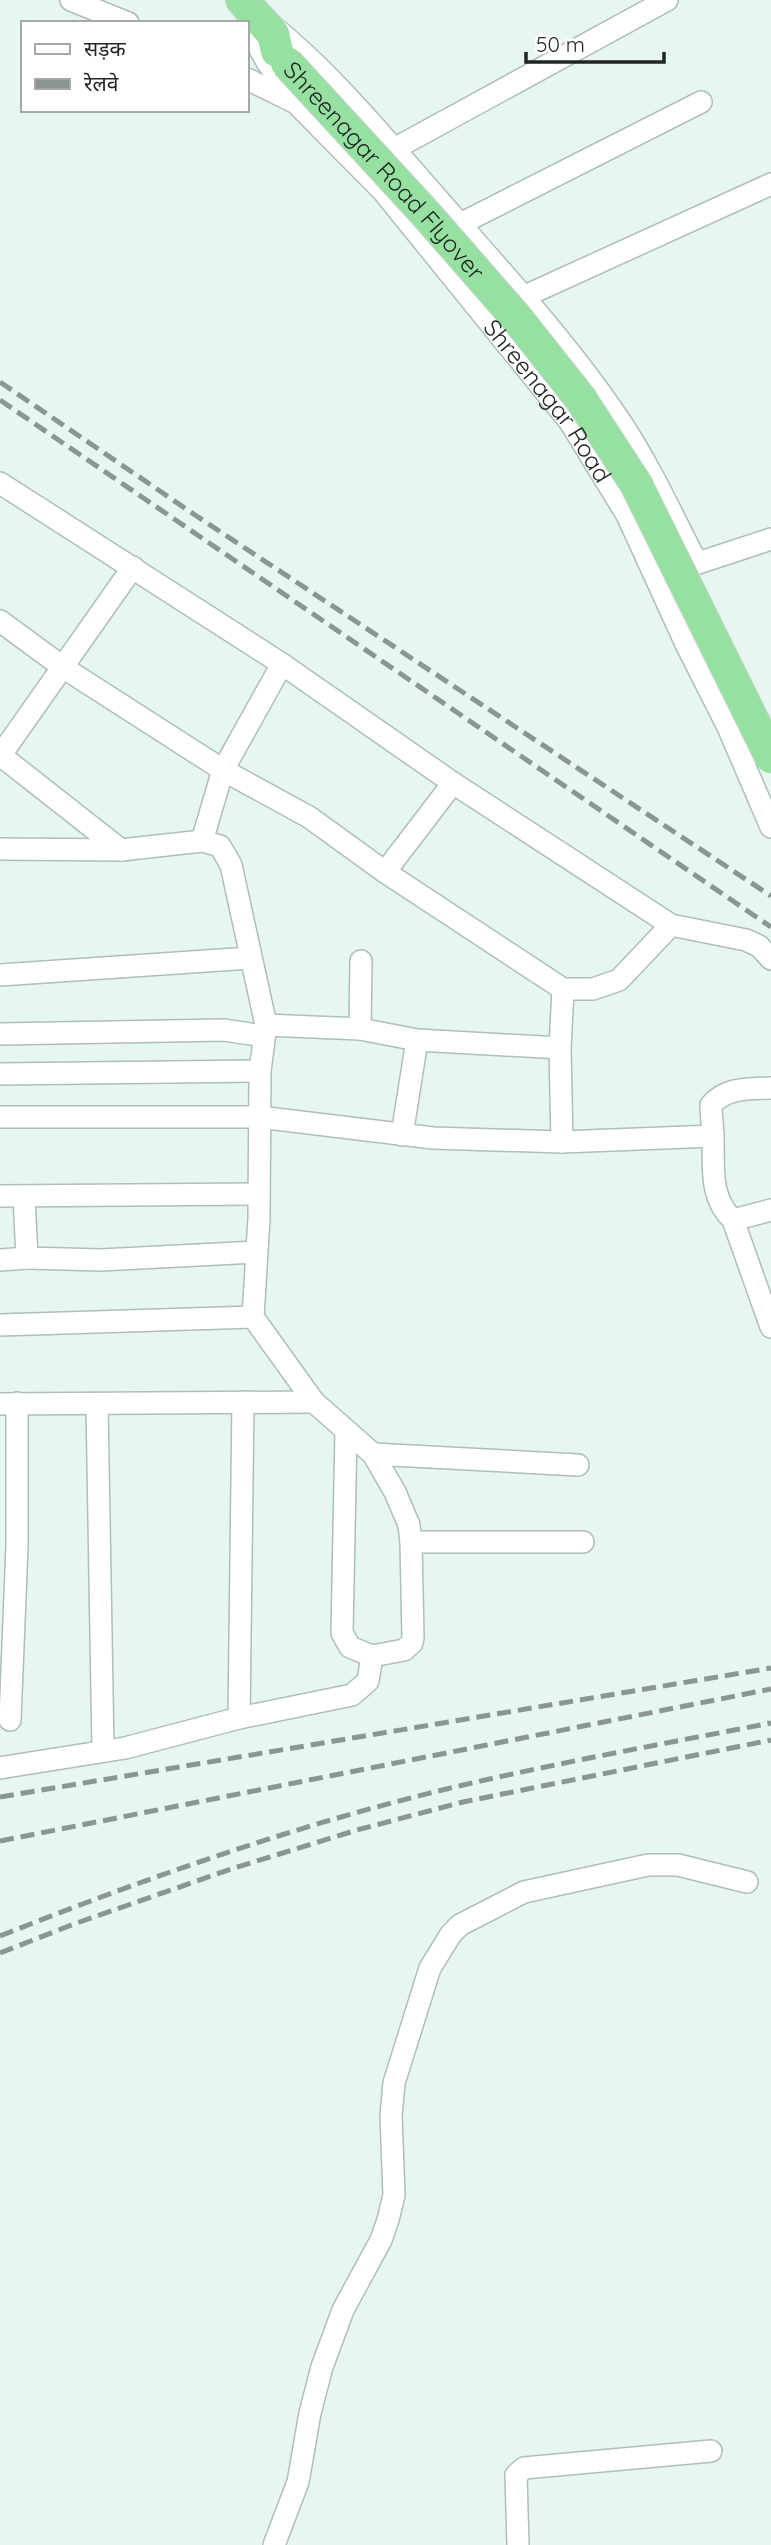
<svg xmlns="http://www.w3.org/2000/svg" width="771" height="2545" viewBox="0 0 771 2545" font-family="Quicksand,'Noto Sans Devanagari',sans-serif">
	<rect width="100%" height="100%" fill="#e6f6f3"/>
	<g fill="none" stroke-linecap="round" stroke-linejoin="round">
		<defs>
			<g id="minor">
				<path d="M 71,0 L 128,23"/>
				<path d="M 269,23 C 329,71 379,132 430,190 C 496,266 566,340 622,424 C 651,468 673,517 697,563"/>
				<path id="s1" d="M 247,25 L 267,62 L 296,103 L 382,190 L 570,422 L 627,515 L 686,644 L 728,727 L 771,827"/>
				<path d="M 247,79 L 292,101"/>
				<path d="M 394,149 L 667,0"/>
				<path d="M 460,224 L 701,102"/>
				<path d="M 523,297 L 771,184"/>
				<path d="M 0,483 L 282,664 L 453,783 L 671,925 L 746,940 L 759,946 L 771,959"/>
				<path d="M 686,567 L 771,539"/>
				<path d="M 0,621 L 64,668 L 223,770 L 309,817 L 385,872 L 563,989 L 593,989 L 619,980 L 671,925"/>
				<path d="M 0,755 L 121,850"/>
				<path d="M 0,756 L 133,567"/>
				<path d="M 202,841 L 223,770 L 282,664"/>
				<path d="M 0,849 L 121,850 L 202,841 L 220,846 L 231,865 L 266,1025 L 260,1071 L 259,1218 L 253,1317 L 314,1402 L 373,1454 L 395,1492 L 409,1525 L 411,1542 L 413,1638 L 412,1643 L 404,1650 L 372,1656 L 368,1681 L 352,1695 L 239,1718 L 125,1748 L 0,1768"/>
				<path d="M 385,872 L 453,783"/>
				<path d="M 0,975 L 250,958"/>
				<path d="M 266,1025 L 360,1029 L 417,1040 L 560,1048"/>
				<path d="M 360,1029 L 361,961"/>
				<path d="M 0,1034 L 224,1030 L 264,1036"/>
				<path d="M 0,1074 L 260,1071"/>
				<path d="M 771,1088 C 749,1089 726,1087 711,1105 C 711,1116 713,1127 713,1138 C 714,1168 709,1197 733,1220 L 771,1327"/>
				<path d="M 0,1117 L 259,1117 L 433,1138 L 562,1142 L 713,1136"/>
				<path d="M 402,1135 L 417,1040"/>
				<path d="M 562,1142 L 560,1048 L 563,989"/>
				<path d="M 0,1196 L 259,1194"/>
				<path d="M 24,1196 L 27,1258 L 101,1260 L 256,1252"/>
				<path d="M 733,1220 L 771,1210"/>
				<path d="M 0,1260 L 27,1258"/>
				<path d="M 0,1325 L 253,1317"/>
				<path d="M 0,1404 L 314,1402"/>
				<path d="M 97,1404 L 103,1751"/>
				<path d="M 346,1431 L 342,1633 L 350,1647 L 372,1656"/>
				<path d="M 373,1454 L 578,1465"/>
				<path d="M 411,1542 L 583,1542"/>
				<path d="M 239,1718 L 243,1402"/>
				<path d="M 10,1720 L 17,1546 L 17,1403"/>
				<path d="M 274,2545 L 298,2482 L 310,2413 L 322,2367 L 343,2310 L 381,2240 L 388,2220 L 394,2195 L 391,2116 L 394,2083 L 430,1968 L 451,1934 L 460,1925 L 524,1892 L 648,1865 L 678,1865 L 747,1882"/>
				<path d="M 518,2545 L 516,2475 L 524,2468 L 711,2451"/>
			</g>
			<path id="highway" d="M 242,0 L 273,34 L 277,51"/>
		</defs>
		<!-- minor casing -->
		<use href="#minor" stroke="#aebebb" stroke-width="24"/>
		<!-- highway casing -->
		<use href="#highway" stroke="#d2d4d3" stroke-width="34"/>
		<!-- minor -->
		<use href="#minor" stroke="#fff" stroke-width="21"/>
		<!-- highway -->
		<use href="#highway" stroke="#96e1a2" stroke-width="32"/>
		<!-- rail -->
		<path stroke="#8b9694" stroke-width="5" stroke-dasharray="14 7" stroke-linecap="butt" d="M 0,382 L 195,515 L 771,896
			M 0,400 L 771,927
			M 0,1797 L 771,1668
			M 0,1841 L 771,1689
			M 0,1936 C 149,1877 302,1823 459,1786 C 562,1762 667,1743 771,1723
			M 0,1953 L 74,1924 L 231,1869 L 357,1830 L 463,1802 L 771,1740"/>
		<defs>
			<g id="highway-bridge">
				<path id="s2" d="M 287,63 L 425,213 L 515,316 L 580,398 L 636,484 L 771,757"/>
			</g>
		</defs>
		<!-- highway-bridge casing -->
		<use href="#highway-bridge" stroke="#d2d4d3" stroke-width="34" stroke-linecap="butt"/>
		<!-- highway-bridge -->
		<use href="#highway-bridge" stroke="#96e1a2" stroke-width="32"/>
	</g>
	<g text-anchor="middle" dominant-baseline="central" stroke-width="7" stroke-linejoin="round" paint-order="stroke">
		<!-- street labels -->
		<g font-size="24" fill="#202625" stroke="#fff">
			<text stroke="none"><textPath href="#s2" startOffset="145">Shreenagar Road Flyover</textPath></text>
			<text stroke="none"><textPath href="#s1" startOffset="483">Shreenagar Road</textPath></text>
		</g>
	</g>
	<!-- legend -->
	<rect x="21" y="21" width="228" height="91" fill="#ffffff" stroke="#a6a8a8" stroke-width="2"/>
	<rect x="35" y="44" width="35" height="10" fill="#ffffff" stroke="#a6a8a8" stroke-width="2"/>
	<text x="84" y="56" font-size="21" fill="#202625">सड़क</text>
	<rect x="35" y="79" width="35" height="10" fill="#8b9694" stroke="#a6a8a8" stroke-width="2"/>
	<text x="84" y="91" font-size="21" fill="#202625">रेलवे</text>
	<!-- scale -->
	<path d="M526 52v10h138v-10" fill="none" stroke="#202625" stroke-width="3.5"/>
	<text x="536" y="52" font-size="21" fill="#202625" stroke="#ffffff" stroke-width="5" paint-order="stroke">50 m</text>
</svg>
